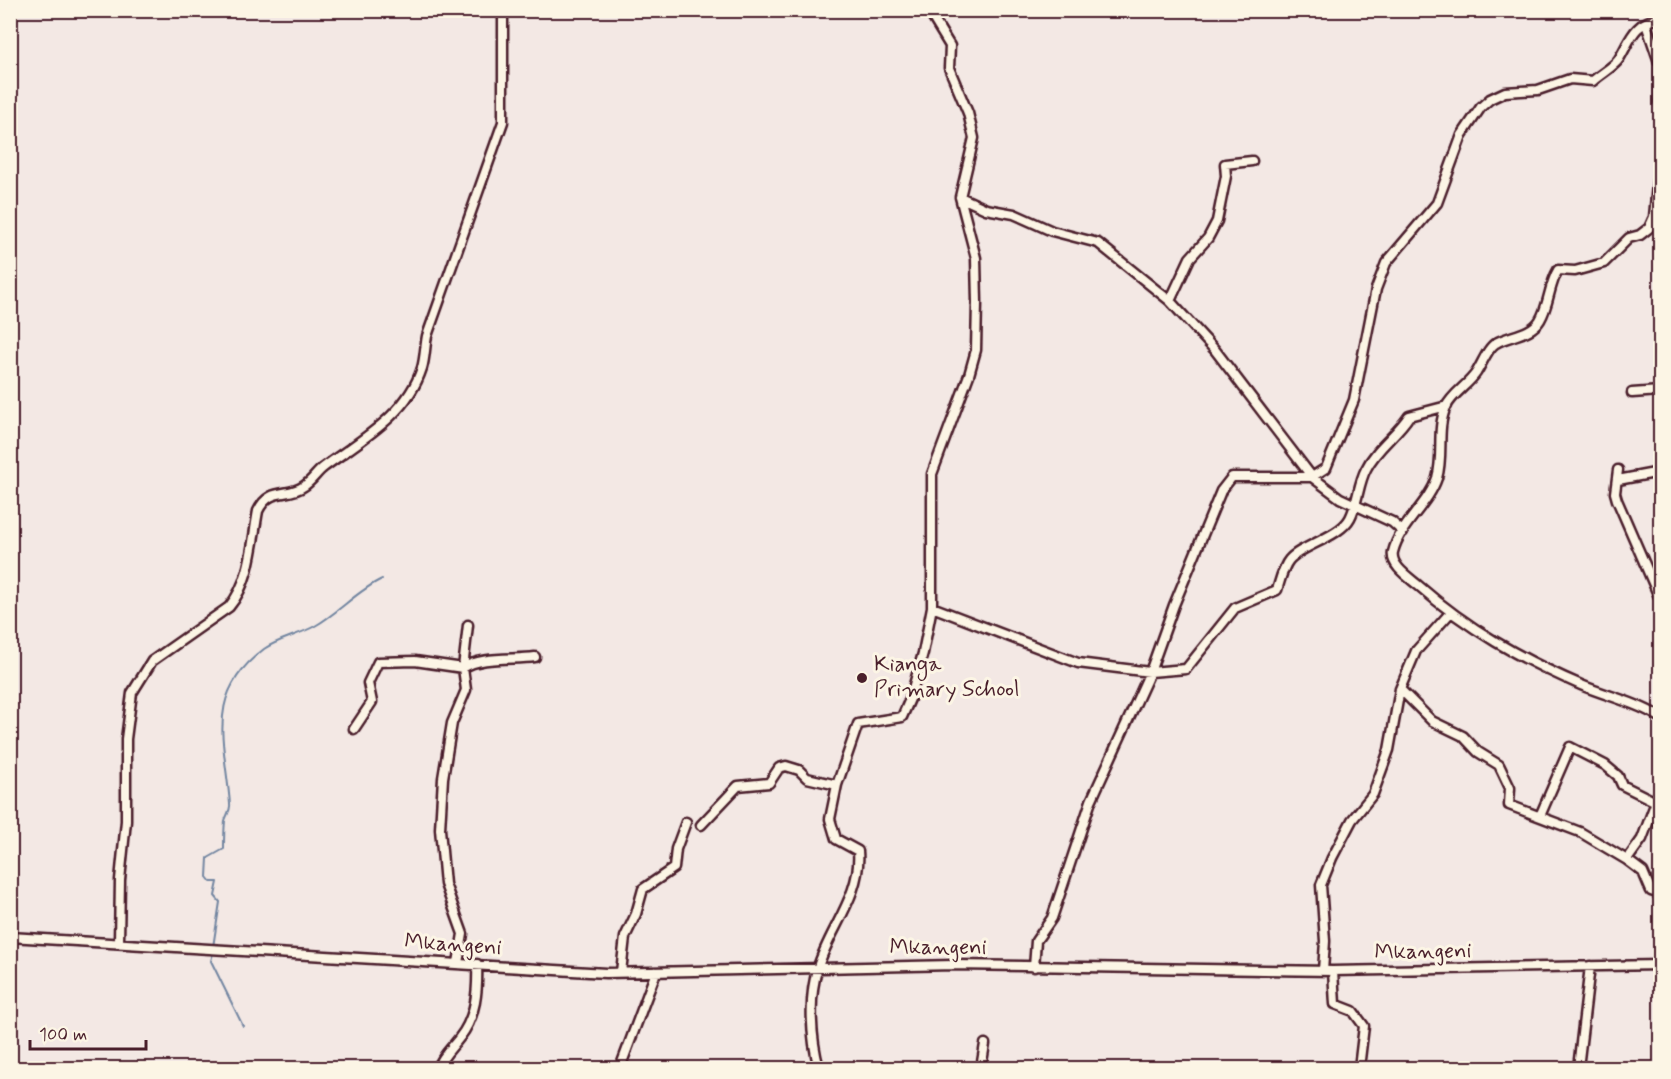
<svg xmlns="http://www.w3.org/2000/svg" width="1671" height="1079" viewBox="0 0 1671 1079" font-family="Mynerve,sans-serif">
	<rect width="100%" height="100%" fill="#f3e8e4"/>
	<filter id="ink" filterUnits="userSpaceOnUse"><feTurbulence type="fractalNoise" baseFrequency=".0167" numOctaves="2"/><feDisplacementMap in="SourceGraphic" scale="12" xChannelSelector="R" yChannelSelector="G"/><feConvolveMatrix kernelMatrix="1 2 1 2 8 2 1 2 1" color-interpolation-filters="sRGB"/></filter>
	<g filter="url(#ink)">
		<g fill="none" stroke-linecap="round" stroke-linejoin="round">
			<!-- stream -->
			<path stroke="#7386a1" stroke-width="2" d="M 213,947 L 220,902 L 215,896 L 218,882 L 211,882 L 207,877 L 208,858 L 224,849 C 224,840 224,830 225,821 C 226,815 231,811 230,804 C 225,741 204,695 264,649 C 278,639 299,635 315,626 C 338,613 358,590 382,579
				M 213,953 L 211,961 L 243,1026"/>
			<defs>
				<path id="minor" d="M 1646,24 L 1660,65 L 1660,103
					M 1660,151 L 1654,217 L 1649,228 L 1640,235 L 1629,238 L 1604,263 L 1575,271 L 1558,270 C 1549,285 1549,305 1540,320 C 1531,335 1509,335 1496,343 C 1488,347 1482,364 1476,373 C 1468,385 1452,394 1446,407 C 1436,429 1444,455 1437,478 C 1428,505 1400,524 1393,552 C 1390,566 1410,578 1419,586 C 1468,629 1521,659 1581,685 C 1607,696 1636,702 1660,717
					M 1252,161 L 1225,164 L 1226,176 L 1217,221 L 1208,238 L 1190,258 L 1170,301 L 1215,350 L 1312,477 L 1340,498 L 1392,522 L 1403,532
					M 960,197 L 986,209 L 1014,214 L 1052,231 L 1098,243 L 1170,301
					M 1632,393 L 1660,391
					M 1618,470 L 1615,493 L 1617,500 L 1660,599
					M 1618,480 L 1660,472
					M 932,607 L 1078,663 L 1150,672 L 1186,669 L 1235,608 L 1277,590 C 1280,581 1283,567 1289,560 C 1300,546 1340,537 1350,518 C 1358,503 1358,484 1366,469 C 1376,448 1397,435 1409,416 L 1447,406
					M 1400,689 L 1432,721 L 1463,736 L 1478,752 L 1499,765 L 1510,788 L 1509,805 L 1580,832 L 1627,860 L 1642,839 L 1660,791
					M 354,729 L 372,702 L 368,683 L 378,662 L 415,661 L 463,668 C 480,656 513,660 535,657
					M 1540,816 L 1570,747 L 1605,765 L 1618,776 L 1622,785 L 1656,802
					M 701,825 L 738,786 L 769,783 L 779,768 L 786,766 L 799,770 L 807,778 L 837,785
					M 1627,860 L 1643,872 L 1651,891 L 1660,894
					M 10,937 L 606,973 L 954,965 L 1333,971 L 1660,965
					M 119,942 L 120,880 L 126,821 L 126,739 L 132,693 L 152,661 L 229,607 C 251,581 252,543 258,511 C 270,486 288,498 304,486 C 312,481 317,472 324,467 C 362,439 407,415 422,368 C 425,358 425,346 427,336 L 503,122 L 503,10
					M 458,963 L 463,934 L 445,884 L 440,829 L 443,778 L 452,723 L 466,690 L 463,668 L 468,625
					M 1034,967 L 1036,941 L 1052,918 L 1091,801 L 1150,672 L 1174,605 L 1221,491 L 1232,477 L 1312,477 L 1326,468 L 1354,400 L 1376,289 L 1386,263 L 1437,203 L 1462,135 L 1481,107 L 1490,99 L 1505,92 L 1538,90 L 1570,79 L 1593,81 C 1600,74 1614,67 1619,59 C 1631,39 1633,23 1660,18
					M 1323,971 L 1325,941 L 1321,885 L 1332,858 L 1352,820 L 1373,794 L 1389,750 L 1400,689 L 1416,651 L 1450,613
					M 1333,971 L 1335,1004 L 1353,1011 L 1364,1026 L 1359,1068
					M 621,972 L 625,937 L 636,914 L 643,889 L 674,868 L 676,849 L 686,822
					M 438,1068 C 443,1055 452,1048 460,1037 C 476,1017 478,990 477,964
					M 620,1068 L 656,972
					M 819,1068 C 811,1039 808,997 818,967 C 830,928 862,894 858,851 L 836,839 L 830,819 L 837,785 L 858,724 L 902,717 L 910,699 L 923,653 L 932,607 L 932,474 L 969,375 L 976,350 L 977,302 L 976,258 L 960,197 L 974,138 L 968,113 L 949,68 L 950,46 L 928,10
					M 981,1068 L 985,1044
					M 1578,1068 L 1590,966"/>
			</defs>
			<!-- minor casing -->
			<use href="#minor" stroke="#4a1f2b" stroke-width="13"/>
			<!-- minor -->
			<use href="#minor" stroke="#fcf5e5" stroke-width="8"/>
		</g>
	</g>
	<!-- markers -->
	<circle fill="#4a1f2b" stroke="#fcf5e5" stroke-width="2" cx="862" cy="678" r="6"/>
	<g text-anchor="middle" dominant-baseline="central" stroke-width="6" stroke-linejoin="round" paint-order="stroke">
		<!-- poi labels -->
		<g font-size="22" fill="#4a1f2b" stroke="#fcf5e5" text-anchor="start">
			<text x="874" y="665">Kianga<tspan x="874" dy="25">Primary School</tspan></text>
		</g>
		<!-- street labels -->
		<g font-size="22" fill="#4a1f2b" stroke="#fcf5e5">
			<text transform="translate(453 945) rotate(4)">Mkangeni</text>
			<text x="938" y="948">Mkangeni</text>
			<text transform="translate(1423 952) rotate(-1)">Mkangeni</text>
		</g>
	</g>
	<!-- margin -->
	<rect width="1671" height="1079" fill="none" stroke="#fcf5e5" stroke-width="36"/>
	<rect x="18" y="18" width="1635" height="1043" fill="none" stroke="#4a1f2b" stroke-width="2" filter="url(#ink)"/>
	<!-- scale -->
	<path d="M30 1040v9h116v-9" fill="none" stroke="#4a1f2b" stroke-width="3"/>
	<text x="39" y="1040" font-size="18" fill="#4a1f2b" stroke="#fcf5e5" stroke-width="4.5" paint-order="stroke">100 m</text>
</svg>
